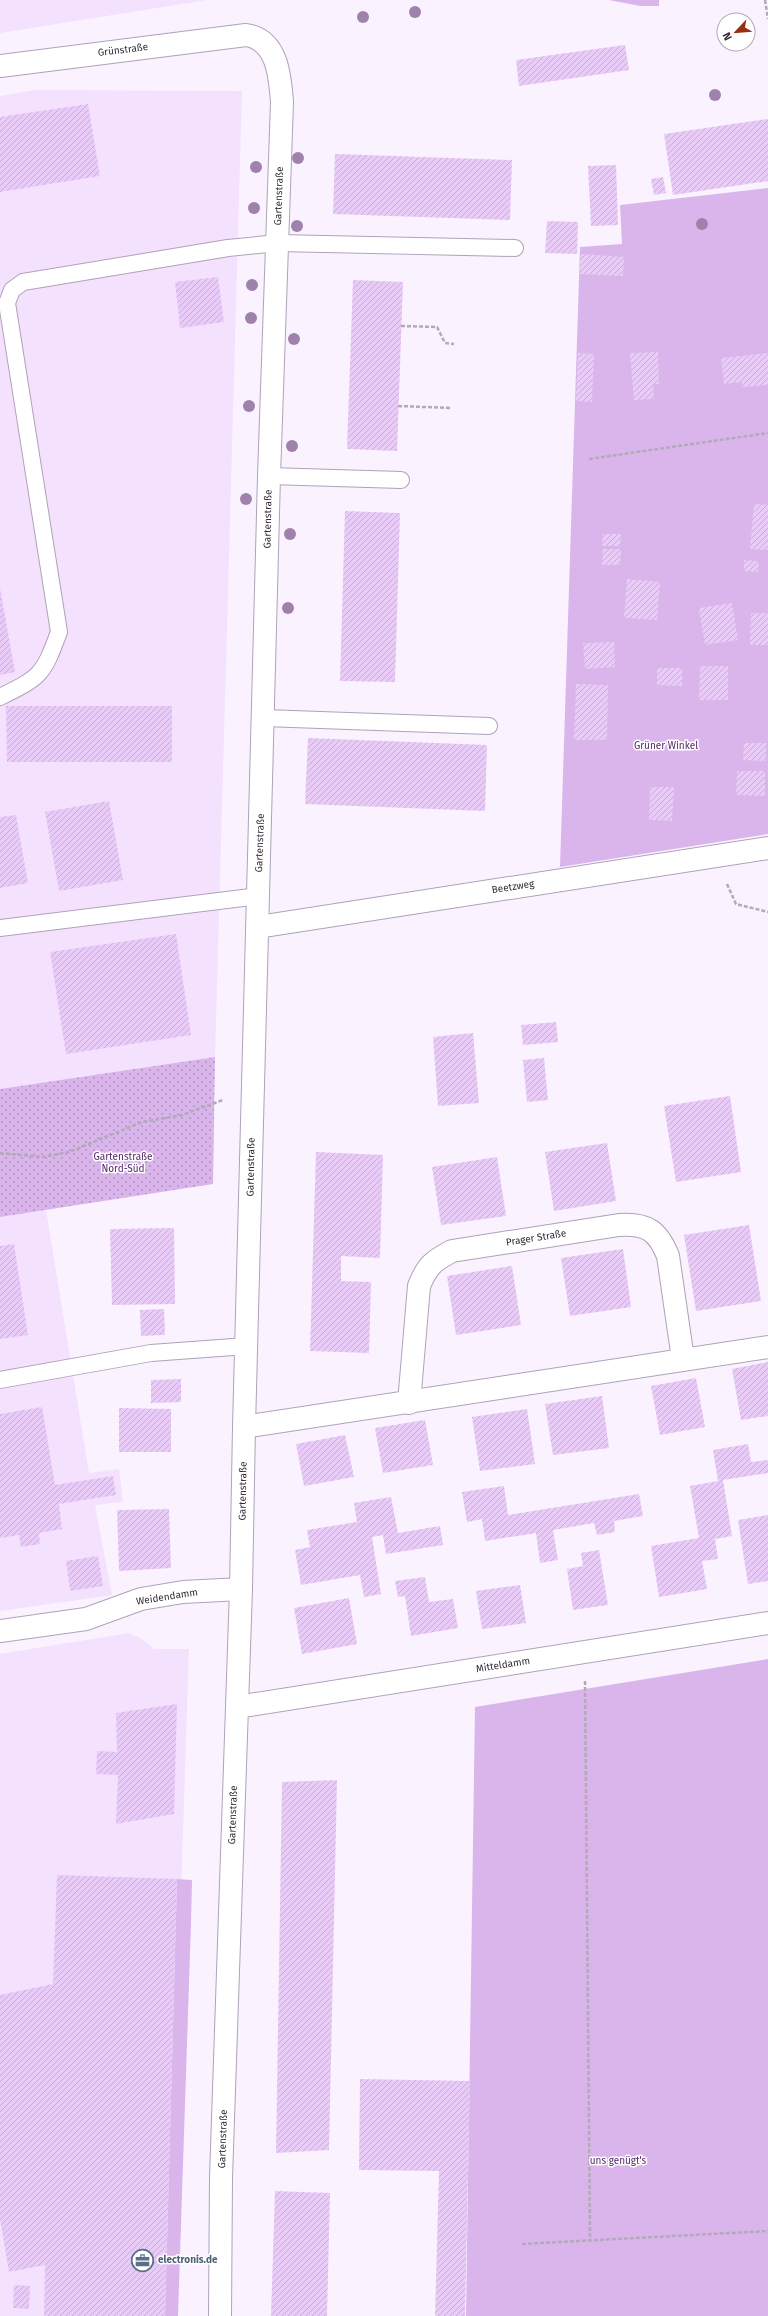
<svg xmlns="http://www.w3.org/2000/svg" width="768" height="2316" viewBox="0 0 768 2316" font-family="'Fira Sans',sans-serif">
	<defs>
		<pattern id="park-dots" width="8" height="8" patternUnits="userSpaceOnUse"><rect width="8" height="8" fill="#dab5ec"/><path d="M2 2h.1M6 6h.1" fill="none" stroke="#b193c0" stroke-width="1.8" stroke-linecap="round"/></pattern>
		<pattern id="building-hatch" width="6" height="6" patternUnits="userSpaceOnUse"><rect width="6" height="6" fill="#e9cbf8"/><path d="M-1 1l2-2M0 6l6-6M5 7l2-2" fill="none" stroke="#c8aed5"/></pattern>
	</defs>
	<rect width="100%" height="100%" fill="#faf2ff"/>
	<!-- built -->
	<path fill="#f4e1fe" d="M 0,0 L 207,0 L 0,33 Z
		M 34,90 L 242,91 L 215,1057 L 0,1089 L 0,96 Z
		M 46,1210 L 89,1473 L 119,1469 L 123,1502 L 95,1505 L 112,1595 L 0,1611 L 0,1217 Z
		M 129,1633 L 142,1639 L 154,1649 L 189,1649 L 180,1924 L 191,1922 L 178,2288 L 169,2316 L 0,2316 L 0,1654 Z"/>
	<!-- green -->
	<path fill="#dab5ec" d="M 609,0 L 659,0 L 659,6 L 640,6 Z
		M 768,188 L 768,834 L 560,867 L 580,247 L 622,244 L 620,205 Z
		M 768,1659 L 768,2316 L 466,2316 L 475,1707 Z
		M 177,1879 L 192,1880 L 191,1922 L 178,2316 L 165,2316 Z"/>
	<!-- park -->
	<path fill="url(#park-dots)" d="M 215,1057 L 213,1184 L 0,1217 L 0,1089 Z"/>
	<!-- building -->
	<path fill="url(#building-hatch)" d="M 625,45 L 629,70 L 519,86 L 516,60 Z
		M 88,104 L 100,176 L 0,192 L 0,117 Z
		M 768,119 L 768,181 L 673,195 L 664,134 Z
		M 335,154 L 512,160 L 510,220 L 333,214 Z
		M 616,165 L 618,225 L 591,226 L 588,166 Z
		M 663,177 L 666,193 L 654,195 L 651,179 Z
		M 547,221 L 578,222 L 577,254 L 545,253 Z
		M 581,254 L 624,257 L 623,276 L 579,274 Z
		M 218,277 L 224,322 L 180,328 L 175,282 Z
		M 353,280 L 403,282 L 397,451 L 347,449 Z
		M 658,352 L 659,384 L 653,384 L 654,399 L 634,400 L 630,353 Z
		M 578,353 L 594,354 L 592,402 L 576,401 Z
		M 768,353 L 768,385 L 743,387 L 742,382 L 724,384 L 721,358 Z
		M 754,504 L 768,505 L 768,550 L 750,549 Z
		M 345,511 L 400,513 L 395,682 L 340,681 Z
		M 603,534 L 621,534 L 620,546 L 602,546 Z
		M 603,549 L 621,549 L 620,565 L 602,565 Z
		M 744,560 L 759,561 L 758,572 L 744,571 Z
		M 627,579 L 660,582 L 657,620 L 624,618 Z
		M 0,588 L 15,672 L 0,675 Z
		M 732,603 L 738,640 L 705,645 L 699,608 Z
		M 751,613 L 768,613 L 768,645 L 750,645 Z
		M 614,642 L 615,667 L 585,669 L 583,643 Z
		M 700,666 L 728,666 L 728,700 L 699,700 Z
		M 657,668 L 682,668 L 682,686 L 657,685 Z
		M 576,684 L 608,685 L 607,740 L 574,740 Z
		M 6,706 L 172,706 L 172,762 L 7,762 Z
		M 308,738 L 487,745 L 485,811 L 305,804 Z
		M 744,743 L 766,743 L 766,761 L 743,760 Z
		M 737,771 L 765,771 L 765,796 L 736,795 Z
		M 650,787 L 674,787 L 672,821 L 649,820 Z
		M 109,801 L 123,880 L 59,891 L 45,812 Z
		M 16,815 L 28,883 L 0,888 L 0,817 Z
		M 176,934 L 191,1035 L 66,1054 L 50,952 Z
		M 556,1022 L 558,1042 L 523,1045 L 521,1025 Z
		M 473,1033 L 479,1103 L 438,1106 L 433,1037 Z
		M 544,1058 L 548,1100 L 527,1102 L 523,1060 Z
		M 730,1096 L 741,1172 L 676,1182 L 664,1106 Z
		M 607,1143 L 616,1201 L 554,1211 L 545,1152 Z
		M 316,1152 L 383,1155 L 380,1258 L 341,1256 L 341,1281 L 371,1282 L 369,1353 L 310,1351 Z
		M 497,1157 L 506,1216 L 441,1225 L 432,1167 Z
		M 749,1225 L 761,1301 L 696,1311 L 684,1235 Z
		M 174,1228 L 175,1304 L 112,1305 L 110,1229 Z
		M 14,1244 L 28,1335 L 0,1339 L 0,1246 Z
		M 623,1249 L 631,1307 L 570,1316 L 561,1258 Z
		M 512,1266 L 521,1325 L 456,1335 L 447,1276 Z
		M 164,1309 L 165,1335 L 141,1336 L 140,1310 Z
		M 768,1362 L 768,1416 L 741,1420 L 732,1369 Z
		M 696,1378 L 705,1427 L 660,1435 L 651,1386 Z
		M 181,1379 L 181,1402 L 151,1403 L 151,1380 Z
		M 602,1396 L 609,1448 L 553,1455 L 545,1404 Z
		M 42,1407 L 55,1485 L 113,1476 L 116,1495 L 59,1504 L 62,1529 L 39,1533 L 40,1544 L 21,1547 L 19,1535 L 0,1538 L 0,1414 Z
		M 119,1408 L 171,1409 L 171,1452 L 119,1452 Z
		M 527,1409 L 535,1464 L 480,1471 L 472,1417 Z
		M 425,1420 L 433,1465 L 383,1473 L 375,1428 Z
		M 345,1435 L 354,1477 L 304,1486 L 296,1444 Z
		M 748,1444 L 751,1462 L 768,1460 L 768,1473 L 723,1480 L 732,1536 L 715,1539 L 718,1559 L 702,1561 L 707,1589 L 659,1597 L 651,1546 L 699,1538 L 690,1486 L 718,1481 L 713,1450 Z
		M 504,1486 L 508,1515 L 639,1494 L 643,1516 L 614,1521 L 615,1532 L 597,1535 L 594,1523 L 553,1530 L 558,1560 L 540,1563 L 536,1533 L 485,1541 L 482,1519 L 467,1522 L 462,1492 Z
		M 391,1497 L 398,1533 L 440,1526 L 443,1545 L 386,1554 L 383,1535 L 372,1537 L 381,1594 L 364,1597 L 360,1575 L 301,1585 L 295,1550 L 310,1547 L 307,1530 L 357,1522 L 354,1503 Z
		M 169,1509 L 171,1568 L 119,1571 L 117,1510 Z
		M 768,1515 L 768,1581 L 748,1584 L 738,1520 Z
		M 599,1550 L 608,1605 L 573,1610 L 567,1569 L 583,1566 L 581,1553 Z
		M 98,1556 L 103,1586 L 70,1591 L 66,1561 Z
		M 425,1577 L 429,1602 L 453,1599 L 458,1628 L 411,1636 L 405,1596 L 398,1597 L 395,1581 Z
		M 520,1585 L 526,1623 L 482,1629 L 476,1591 Z
		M 349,1598 L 357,1644 L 302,1654 L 294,1608 Z
		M 177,1704 L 174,1814 L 116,1824 L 118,1775 L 96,1774 L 97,1751 L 117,1752 L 116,1713 Z
		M 337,1780 L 329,2150 L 276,2153 L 282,1782 Z
		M 57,1875 L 177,1879 L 165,2316 L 44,2316 L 45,2265 L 9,2272 L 0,2219 L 0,1995 L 53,1984 Z
		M 360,2079 L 470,2081 L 465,2316 L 435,2316 L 439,2171 L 359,2170 Z
		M 275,2191 L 330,2193 L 327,2316 L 271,2316 Z
		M 14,2285 L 30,2286 L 29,2309 L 13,2308 Z"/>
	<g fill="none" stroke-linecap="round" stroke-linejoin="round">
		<defs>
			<path id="lane" d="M 269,476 L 401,480
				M 0,697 C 41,677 43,675 59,632 L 7,303 L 12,290 L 23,282 L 228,248 L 278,243 L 515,248
				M 264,718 L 489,726
				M 0,928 L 259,896
				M 0,1380 L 151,1353 L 247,1346"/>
			<path id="street" d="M 0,66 L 246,35 C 278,40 280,77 282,102 L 269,476 L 244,1427 L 241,1589 L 221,2178 L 220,2316
				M 258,927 L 768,848
				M 409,1403 L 419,1286 C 427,1266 433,1261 452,1251 L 619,1225 C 647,1223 658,1231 668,1256 L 683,1359
				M 244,1427 L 768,1347
				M 0,1631 L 86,1619 L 141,1599 L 183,1592 L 241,1589
				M 237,1707 L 768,1623"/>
		</defs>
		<!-- lane casing -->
		<use href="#lane" stroke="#b0a2b7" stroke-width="18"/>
		<!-- street casing -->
		<use href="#street" stroke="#b0a2b7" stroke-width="24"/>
		<!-- path -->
		<path stroke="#b2abb7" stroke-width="2.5" stroke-dasharray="4 2" stroke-linecap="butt" d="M 765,0 L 768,19
			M 401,326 L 437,327 L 445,343 L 454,344
			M 398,406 L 452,408
			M 589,459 L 768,433
			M 727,884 L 736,904 L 768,912
			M 0,1153 L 43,1157 L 69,1152 L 142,1122 L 182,1115 L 223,1100
			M 585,1681 L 590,2239
			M 522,2244 L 768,2231"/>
		<!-- lane -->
		<use href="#lane" stroke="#fff" stroke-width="16"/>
		<!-- street -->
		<use href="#street" stroke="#fff" stroke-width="22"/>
	</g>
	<!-- trees -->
	<g fill="#9f82ac">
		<circle cx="415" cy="12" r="6"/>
		<circle cx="363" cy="17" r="6"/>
		<circle cx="715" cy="95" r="6"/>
		<circle cx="298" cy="158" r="6"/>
		<circle cx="256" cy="167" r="6"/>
		<circle cx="254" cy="208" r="6"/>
		<circle cx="702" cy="224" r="6"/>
		<circle cx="297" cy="226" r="6"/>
		<circle cx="252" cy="285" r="6"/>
		<circle cx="251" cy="318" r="6"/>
		<circle cx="294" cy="339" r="6"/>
		<circle cx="249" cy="406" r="6"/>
		<circle cx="292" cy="446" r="6"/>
		<circle cx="246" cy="499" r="6"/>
		<circle cx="290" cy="534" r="6"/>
		<circle cx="288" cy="608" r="6"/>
	</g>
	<!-- icons -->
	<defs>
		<symbol id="office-ring" viewBox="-11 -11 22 22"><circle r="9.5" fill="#fff" stroke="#5c6f8a" stroke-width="1.5"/><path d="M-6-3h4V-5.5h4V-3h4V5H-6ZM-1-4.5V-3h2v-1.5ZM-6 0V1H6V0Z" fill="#5c6f8a"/></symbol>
	</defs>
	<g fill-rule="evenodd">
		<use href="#office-ring" x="130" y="2248" width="25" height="25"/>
	</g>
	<g text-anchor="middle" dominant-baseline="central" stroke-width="3" stroke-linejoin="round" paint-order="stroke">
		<!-- street labels -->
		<g font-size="10" fill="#312c34" stroke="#fff">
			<text transform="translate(123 50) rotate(-7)">Grünstraße</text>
			<text transform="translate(279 196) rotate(-88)">Gartenstraße</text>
			<text transform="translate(268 519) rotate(-89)">Gartenstraße</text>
			<text transform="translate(260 843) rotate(-88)">Gartenstraße</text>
			<text transform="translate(513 887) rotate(-9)">Beetzweg</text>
			<text transform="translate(251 1167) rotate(-89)">Gartenstraße</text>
			<text transform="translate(536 1238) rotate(-9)">Prager Straße</text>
			<text transform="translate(243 1491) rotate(-89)">Gartenstraße</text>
			<text transform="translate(167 1597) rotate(-9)">Weidendamm</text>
			<text transform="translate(503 1665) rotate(-9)">Mitteldamm</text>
			<text transform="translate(233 1815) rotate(-88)">Gartenstraße</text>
			<text transform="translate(223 2139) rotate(-88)">Gartenstraße</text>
		</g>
		<!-- park labels -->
		<g font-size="10" fill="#542668" stroke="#fff">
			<text x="666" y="746">Grüner Winkel</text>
			<text x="123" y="1157">Gartenstraße<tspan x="123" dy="12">Nord-Süd</tspan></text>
			<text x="618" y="2161">uns genügt's</text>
		</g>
		<!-- service labels -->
		<g font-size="10" font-weight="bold" fill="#4e5e75" stroke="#fff" text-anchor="start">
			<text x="158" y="2260">electronis.de</text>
		</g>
	</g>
	<!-- north arrow -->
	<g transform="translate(736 32) rotate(244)"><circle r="19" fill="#ffffff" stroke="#adabae"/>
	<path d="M0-3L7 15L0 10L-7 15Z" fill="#972f12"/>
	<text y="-6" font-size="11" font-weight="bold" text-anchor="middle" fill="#312c34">N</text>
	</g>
</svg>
